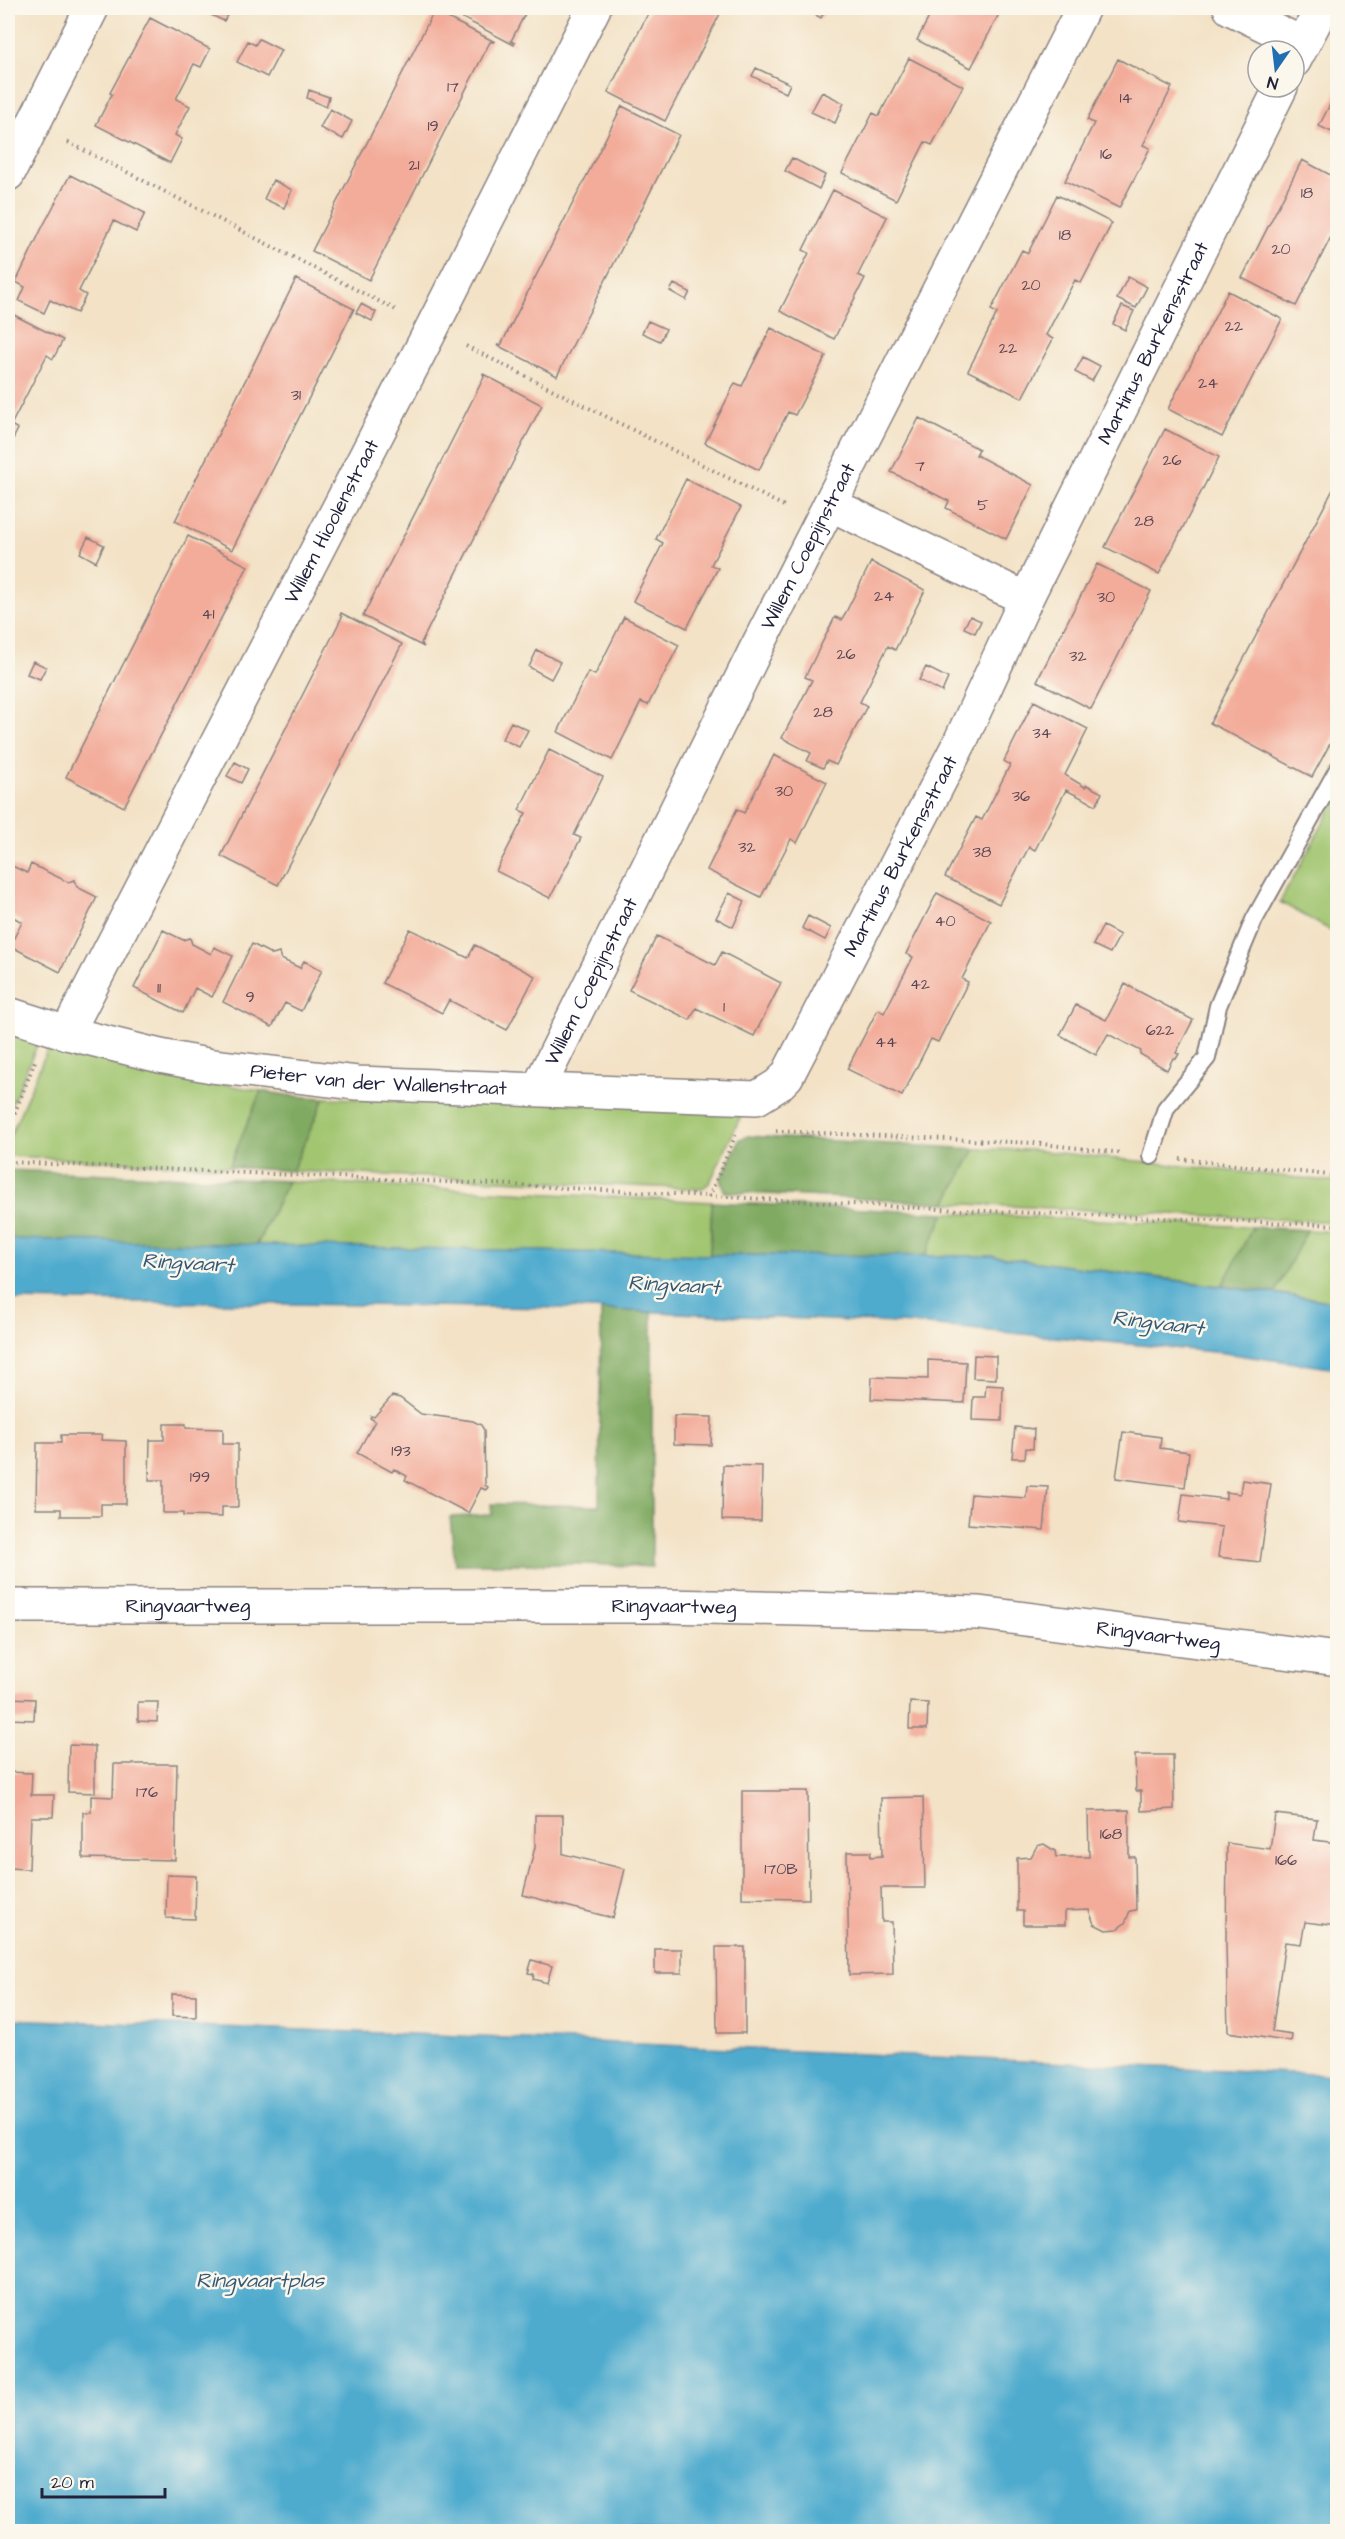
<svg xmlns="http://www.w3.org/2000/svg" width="1345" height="2539" viewBox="0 0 1345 2539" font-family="'Architects Daughter',sans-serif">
	<rect width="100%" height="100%" fill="#fbf7ec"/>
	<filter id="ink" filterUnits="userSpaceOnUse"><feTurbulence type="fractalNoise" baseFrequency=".0167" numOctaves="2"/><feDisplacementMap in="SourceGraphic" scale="12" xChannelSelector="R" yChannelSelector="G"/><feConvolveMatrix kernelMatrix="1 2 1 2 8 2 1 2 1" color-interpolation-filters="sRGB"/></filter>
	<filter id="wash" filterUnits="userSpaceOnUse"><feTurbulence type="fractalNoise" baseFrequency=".008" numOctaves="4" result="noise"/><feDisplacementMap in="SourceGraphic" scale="24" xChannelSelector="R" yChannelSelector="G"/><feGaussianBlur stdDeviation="1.35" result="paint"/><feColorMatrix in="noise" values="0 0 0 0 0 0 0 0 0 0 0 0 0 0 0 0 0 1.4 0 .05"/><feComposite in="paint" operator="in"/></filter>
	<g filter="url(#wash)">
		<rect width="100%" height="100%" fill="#f3e2c6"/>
		<!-- green -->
		<path fill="#a1c56f" stroke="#627455" stroke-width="1.5" d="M 1337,798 L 1337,934 L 1280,902 Z
			M 8,1033 L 38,1043 L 8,1113 Z
			M 49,1046 L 139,1069 L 261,1091 L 229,1167 L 8,1156 L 8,1141 Z
			M 324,1098 L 745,1107 L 710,1182 L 702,1189 L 292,1171 Z
			M 975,1149 L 1032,1150 L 1337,1182 L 1337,1222 L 946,1203 Z
			M 288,1181 L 712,1202 L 710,1255 L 257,1245 Z
			M 945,1213 L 1253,1227 L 1222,1286 L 992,1256 L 925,1256 Z
			M 1307,1230 L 1337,1232 L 1337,1302 L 1275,1293 Z"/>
		<!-- forest -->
		<path fill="#80aa62" stroke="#51664e" stroke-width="1.5" d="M 261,1091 L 293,1096 L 324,1098 L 292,1171 L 229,1167 Z
			M 748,1136 L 975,1149 L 946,1203 L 725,1192 L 720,1180 L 740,1139 Z
			M 8,1170 L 288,1181 L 256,1245 L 8,1239 Z
			M 712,1202 L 945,1213 L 925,1256 L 710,1255 Z
			M 1253,1227 L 1307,1230 L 1275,1293 L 1222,1286 Z
			M 601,1309 L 652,1312 L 652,1567 L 585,1564 L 455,1564 L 450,1517 L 492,1515 L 491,1504 L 599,1506 Z"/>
		<!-- water -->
		<path fill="#50abce" stroke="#396684" stroke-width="1.5" d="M 8,1239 L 710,1255 L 992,1256 L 1337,1302 L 1337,1369 L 1224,1353 L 917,1324 L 567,1308 L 8,1300 Z
			M 8,2019 L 435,2035 L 1337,2075 L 1337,2531 L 8,2531 Z"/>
		<g id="blocks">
			<!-- building -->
			<path fill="#f3ac9a" d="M 196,8 L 231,8 L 224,21 Z
				M 456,8 L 528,8 L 511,41 L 515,43 L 514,45 L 453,13 Z
				M 651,8 L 723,8 L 665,121 L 608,92 Z
				M 807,8 L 826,8 L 821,18 L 806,10 Z
				M 934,8 L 1002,8 L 971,68 L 917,40 Z
				M 434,11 L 495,42 L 490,42 L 369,280 L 312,251 Z
				M 150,18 L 210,49 L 201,67 L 194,64 L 176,99 L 190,106 L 175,135 L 182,139 L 170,163 L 96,125 L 112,94 L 110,93 Z
				M 259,39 L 281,50 L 267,77 L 237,62 L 248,41 L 255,45 Z
				M 909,58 L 963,86 L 932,145 L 925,142 L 896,200 L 842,173 L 873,113 L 879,116 Z
				M 1118,59 L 1172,87 L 1143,145 L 1150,148 L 1119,208 L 1065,181 L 1094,123 L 1087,120 Z
				M 756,68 L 790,84 L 786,93 L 752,76 Z
				M 1338,89 L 1338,135 L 1319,126 Z
				M 309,90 L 329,97 L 326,107 L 307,98 Z
				M 822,92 L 844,103 L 835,123 L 811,112 Z
				M 622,106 L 679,135 L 557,376 L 497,345 L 501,345 Z
				M 330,109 L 352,121 L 343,139 L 320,128 Z
				M 792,158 L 825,175 L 819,189 L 785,171 Z
				M 1302,160 L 1338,179 L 1338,223 L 1296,306 L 1242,278 Z
				M 70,175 L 145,213 L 136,232 L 114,221 L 79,291 L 86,295 L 77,313 L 50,300 L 44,313 L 19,301 L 25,287 L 16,282 L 42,228 Z
				M 273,180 L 292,190 L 284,208 L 264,199 Z
				M 833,190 L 887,217 L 858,275 L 865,278 L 834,339 L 780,311 L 809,253 L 803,250 Z
				M 1057,195 L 1112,223 L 1081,283 L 1075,280 L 1046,335 L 1053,339 L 1022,398 L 968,371 L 997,313 L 991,310 L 1022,250 L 1028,253 Z
				M 1128,277 L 1147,287 L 1136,308 L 1117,299 Z
				M 296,279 L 354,309 L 232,550 L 175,521 Z
				M 674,284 L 690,292 L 686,300 L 670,291 Z
				M 1228,291 L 1282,319 L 1222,437 L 1168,409 Z
				M 361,304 L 376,312 L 372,321 L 356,313 Z
				M 1122,306 L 1134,311 L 1125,330 L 1113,324 Z
				M 8,312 L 63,340 L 53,359 L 47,355 L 11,425 L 18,429 L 8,449 Z
				M 648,321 L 666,329 L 660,341 L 642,333 Z
				M 771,328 L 826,356 L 795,415 L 788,412 L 759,470 L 705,443 L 735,383 L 742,386 Z
				M 1083,357 L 1100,366 L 1092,381 L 1075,372 Z
				M 483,374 L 542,405 L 421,643 L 424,647 L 363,616 L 484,377 Z
				M 919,418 L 979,449 L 976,455 L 1033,485 L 1006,539 L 946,508 L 949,501 L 891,472 Z
				M 1165,429 L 1219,457 L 1159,574 L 1105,547 Z
				M 686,479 L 741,507 L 711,565 L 718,568 L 687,628 L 633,601 L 663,543 L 656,539 Z
				M 1338,480 L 1338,729 L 1312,777 L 1210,723 Z
				M 188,536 L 248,566 L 124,807 L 66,777 Z
				M 88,537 L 104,545 L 96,562 L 80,553 Z
				M 871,562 L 925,590 L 895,650 L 888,646 L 860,702 L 867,706 L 836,765 L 827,761 L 823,768 L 807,761 L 811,753 L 782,738 L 812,680 L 805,677 L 835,617 L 842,620 Z
				M 1097,564 L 1151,591 L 1091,709 L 1037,681 Z
				M 341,613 L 402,644 L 278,885 L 221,856 L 342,617 L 340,615 Z
				M 970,616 L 981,621 L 975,633 L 964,628 Z
				M 624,617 L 679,645 L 648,705 L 641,702 L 612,760 L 558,732 L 588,672 L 595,675 Z
				M 537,650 L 560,662 L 551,679 L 529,667 Z
				M 33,661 L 46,667 L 40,679 L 27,674 Z
				M 926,667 L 948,678 L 942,692 L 919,680 Z
				M 1034,701 L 1088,729 L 1065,775 L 1085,787 L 1087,785 L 1102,793 L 1096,805 L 1066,790 L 1035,850 L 1029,847 L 999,904 L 945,877 L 976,817 L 982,820 L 1010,765 L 1004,761 Z
				M 511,722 L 528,730 L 519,747 L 502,739 Z
				M 549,750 L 603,777 L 574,835 L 581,838 L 550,898 L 496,871 L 526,813 L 519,810 Z
				M 774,755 L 827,782 L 797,843 L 791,839 L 761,897 L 707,870 L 737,809 L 744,813 Z
				M 235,762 L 248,769 L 241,783 L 227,776 Z
				M 8,864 L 27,873 L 31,864 L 68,882 L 75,880 L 77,887 L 97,897 L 60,972 L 10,946 L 22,922 L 8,914 Z
				M 729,893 L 745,901 L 733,927 L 716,918 Z
				M 937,893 L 991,921 L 962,979 L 968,982 L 938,1042 L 931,1039 L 902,1096 L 847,1069 L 878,1009 L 884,1013 L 913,957 L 906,954 Z
				M 808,916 L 831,928 L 825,940 L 802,928 Z
				M 1103,926 L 1120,935 L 1110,953 L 1093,945 Z
				M 410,929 L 468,958 L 475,945 L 535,976 L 507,1030 L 449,1000 L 442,1013 L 382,983 Z
				M 163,930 L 183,940 L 190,938 L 192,944 L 211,954 L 214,947 L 233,956 L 212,997 L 195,988 L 183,1013 L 134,988 Z
				M 657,936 L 715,965 L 722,952 L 781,983 L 754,1036 L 696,1008 L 690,1020 L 629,990 Z
				M 252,944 L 273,955 L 279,953 L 281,959 L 300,968 L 304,961 L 322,970 L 301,1011 L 285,1003 L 272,1027 L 223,1002 Z
				M 1125,984 L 1193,1020 L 1176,1053 L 1179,1054 L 1176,1059 L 1173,1058 L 1167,1070 L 1140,1054 L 1141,1051 L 1108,1034 L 1096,1055 L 1060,1035 L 1076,1005 L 1106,1020 Z
				M 974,1355 L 996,1356 L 996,1379 L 973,1378 Z
				M 928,1360 L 966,1362 L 964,1403 L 871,1399 L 872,1377 L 928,1379 Z
				M 986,1385 L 1003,1386 L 1002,1421 L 972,1420 L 973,1397 L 985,1397 Z
				M 392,1396 L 400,1398 L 421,1414 L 473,1421 L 481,1425 L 484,1430 L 485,1485 L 488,1487 L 486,1490 L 481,1488 L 468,1513 L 405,1480 L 407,1476 L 394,1469 L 392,1472 L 357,1453 L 375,1421 L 370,1418 L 371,1416 L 374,1417 Z
				M 674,1416 L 712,1417 L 711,1445 L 674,1444 Z
				M 164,1424 L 186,1424 L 186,1428 L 223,1429 L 223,1444 L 238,1444 L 238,1507 L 222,1507 L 222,1517 L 183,1516 L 183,1513 L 163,1513 L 163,1480 L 149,1480 L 150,1440 L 164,1440 Z
				M 1015,1427 L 1034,1429 L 1033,1449 L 1026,1448 L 1025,1458 L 1012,1458 Z
				M 1123,1432 L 1161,1437 L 1160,1448 L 1189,1452 L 1185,1487 L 1116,1478 Z
				M 61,1435 L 102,1435 L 101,1440 L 126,1441 L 126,1504 L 101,1504 L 101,1516 L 61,1516 L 61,1509 L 36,1509 L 37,1443 L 61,1443 Z
				M 723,1465 L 762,1466 L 761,1521 L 722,1520 Z
				M 1242,1480 L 1271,1484 L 1260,1562 L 1218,1557 L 1222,1527 L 1179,1522 L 1183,1494 L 1226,1499 L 1226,1492 L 1240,1494 Z
				M 1027,1486 L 1048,1487 L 1044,1530 L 968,1524 L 971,1494 L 1026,1498 Z
				M 8,1698 L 35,1699 L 34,1720 L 8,1719 Z
				M 138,1702 L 158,1702 L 157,1722 L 138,1721 Z
				M 910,1702 L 928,1703 L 927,1729 L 909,1729 Z
				M 69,1745 L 95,1746 L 95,1793 L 68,1792 Z
				M 1135,1755 L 1173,1755 L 1174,1809 L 1141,1811 L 1141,1791 L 1136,1791 Z
				M 114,1764 L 177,1764 L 175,1860 L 83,1858 L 83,1812 L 91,1812 L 91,1796 L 113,1797 Z
				M 8,1772 L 32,1773 L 31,1795 L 54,1795 L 53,1817 L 31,1817 L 29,1869 L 8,1868 Z
				M 742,1791 L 808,1791 L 809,1899 L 742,1898 Z
				M 923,1797 L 925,1888 L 881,1888 L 882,1922 L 892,1922 L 893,1974 L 849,1975 L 847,1852 L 871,1852 L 870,1857 L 882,1856 L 881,1798 Z
				M 1129,1810 L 1129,1857 L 1135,1857 L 1136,1910 L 1130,1911 L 1125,1923 L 1117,1929 L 1106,1930 L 1094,1924 L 1089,1910 L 1065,1911 L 1065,1925 L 1023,1925 L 1023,1911 L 1017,1911 L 1017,1858 L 1031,1857 L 1037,1846 L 1044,1844 L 1055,1851 L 1056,1857 L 1089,1857 L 1088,1811 Z
				M 1275,1814 L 1317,1819 L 1314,1840 L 1338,1843 L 1338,1926 L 1305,1922 L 1301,1944 L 1285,1942 L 1272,2032 L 1292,2035 L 1291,2042 L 1228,2032 L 1226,1944 L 1227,1843 L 1270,1849 Z
				M 535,1815 L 563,1815 L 563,1854 L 625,1869 L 613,1918 L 523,1895 L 535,1847 Z
				M 167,1875 L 196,1876 L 195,1919 L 166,1918 Z
				M 716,1947 L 745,1947 L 745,2033 L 717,2033 Z
				M 655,1949 L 682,1949 L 682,1973 L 655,1973 Z
				M 532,1960 L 552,1966 L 547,1983 L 533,1979 L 534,1974 L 528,1973 Z
				M 172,1994 L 196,1995 L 196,2017 L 172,2016 Z"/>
		</g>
	</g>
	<g filter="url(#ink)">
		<use href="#blocks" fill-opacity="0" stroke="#8a8280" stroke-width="1.5"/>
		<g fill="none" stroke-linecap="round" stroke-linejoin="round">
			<defs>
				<path id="lane" d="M 1151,1156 L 1166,1108 L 1207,1058 L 1218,1006 L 1254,920 L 1338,769"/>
				<g id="street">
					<path d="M 1230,8 L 1303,44"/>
					<path d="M 1294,61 L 1322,8"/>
					<path d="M 8,174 L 92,8"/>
					<path d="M 830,504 L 1026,599"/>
					<path id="s1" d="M 8,1014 L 67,1033 L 160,1056 L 212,1066 L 357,1083 L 757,1098 L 778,1085 L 787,1076 L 961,740 L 1026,599 L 1281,87"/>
					<path id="s2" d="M 67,1033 L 432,328 L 594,8"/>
					<path id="s3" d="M 538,1089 L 756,649 L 1083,8"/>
					<path id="s4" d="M 8,1606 L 664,1606 L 979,1613 L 1338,1659"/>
				</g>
			</defs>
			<!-- lane casing -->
			<use href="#lane" stroke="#8a8280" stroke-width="20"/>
			<!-- street casing -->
			<use href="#street" stroke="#8a8280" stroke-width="36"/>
			<!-- path -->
			<path stroke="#8a8280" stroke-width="4" stroke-dasharray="1.5 4.5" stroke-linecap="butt" d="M 68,142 L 398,311
				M 466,346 L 786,507
				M 8,1130 L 35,1061
				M 776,1131 L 1033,1143 L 1122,1153
				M 1180,1159 L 1338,1176
				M 8,1162 L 514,1185 L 958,1210 L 1338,1225
				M 709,1197 L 736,1134"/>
			<!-- lane -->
			<use href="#lane" stroke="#fff" stroke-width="16"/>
			<!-- street -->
			<use href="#street" stroke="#fff" stroke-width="33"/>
		</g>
	</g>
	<g text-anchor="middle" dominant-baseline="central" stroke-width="5" stroke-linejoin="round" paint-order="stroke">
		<!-- number labels -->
		<g font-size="16" fill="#564453">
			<text x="453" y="87">17</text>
			<text x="1126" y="98">14</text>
			<text x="433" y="126">19</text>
			<text x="1106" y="154">16</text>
			<text x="414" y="165">21</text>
			<text x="1307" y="193">18</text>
			<text x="1065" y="235">18</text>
			<text x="1281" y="249">20</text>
			<text x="1031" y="285">20</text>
			<text x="1234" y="326">22</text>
			<text x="1008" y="348">22</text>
			<text x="1208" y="383">24</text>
			<text x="296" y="395">31</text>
			<text x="1172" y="460">26</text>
			<text x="920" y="466">7</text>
			<text x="983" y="505">5</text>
			<text x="1144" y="521">28</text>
			<text x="884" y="596">24</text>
			<text x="1106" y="597">30</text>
			<text x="208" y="614">41</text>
			<text x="846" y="654">26</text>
			<text x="1078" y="656">32</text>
			<text x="823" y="712">28</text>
			<text x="1042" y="733">34</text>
			<text x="784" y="791">30</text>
			<text x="1021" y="796">36</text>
			<text x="747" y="847">32</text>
			<text x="982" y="852">38</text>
			<text x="945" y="921">40</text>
			<text x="920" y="984">42</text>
			<text x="159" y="988">11</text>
			<text x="250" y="997">9</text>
			<text x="724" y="1007">1</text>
			<text x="1160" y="1030">622</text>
			<text x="886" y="1042">44</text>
			<text x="401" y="1451">193</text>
			<text x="200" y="1477">199</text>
			<text x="147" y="1792">176</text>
			<text x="1111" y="1834">168</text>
			<text x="1286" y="1860">166</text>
			<text x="781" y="1869">170B</text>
		</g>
		<!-- street labels -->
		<g font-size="20" fill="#22223b" stroke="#fbf7ec">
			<text stroke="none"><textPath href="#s1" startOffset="1614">Martinus Burkensstraat</textPath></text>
			<text stroke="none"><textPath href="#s2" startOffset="576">Willem Hioolenstraat</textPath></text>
			<text stroke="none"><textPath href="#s3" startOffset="606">Willem Coepijnstraat</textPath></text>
			<text stroke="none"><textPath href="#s1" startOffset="1042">Martinus Burkensstraat</textPath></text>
			<text stroke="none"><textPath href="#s3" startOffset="120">Willem Coepijnstraat</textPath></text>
			<text stroke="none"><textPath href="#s1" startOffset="378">Pieter van der Wallenstraat</textPath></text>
			<text stroke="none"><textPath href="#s4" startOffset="180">Ringvaartweg</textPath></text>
			<text stroke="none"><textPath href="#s4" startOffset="666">Ringvaartweg</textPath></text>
			<text stroke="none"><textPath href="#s4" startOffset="1152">Ringvaartweg</textPath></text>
		</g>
		<!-- water labels -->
		<g font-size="21" font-style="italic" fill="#345976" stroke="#fbf7ec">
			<text transform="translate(188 1263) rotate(3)">Ringvaart</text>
			<text transform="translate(674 1285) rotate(3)">Ringvaart</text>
			<text transform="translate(1158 1323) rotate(7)">Ringvaart</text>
			<text x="260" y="2280">Ringvaartplas</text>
		</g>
	</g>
	<!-- margin -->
	<rect width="1345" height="2539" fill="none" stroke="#fbf7ec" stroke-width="30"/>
	<!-- north arrow -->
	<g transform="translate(1276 69) rotate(194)"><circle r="28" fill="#fbf7ec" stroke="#a4a2a5" stroke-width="1.5"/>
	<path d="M0-4.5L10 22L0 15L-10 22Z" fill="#1f6fb2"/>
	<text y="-9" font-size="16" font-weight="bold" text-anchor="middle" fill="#22223b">N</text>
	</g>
	<!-- scale -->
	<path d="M42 2488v9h123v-9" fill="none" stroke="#22223b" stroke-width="3"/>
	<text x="51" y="2488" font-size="18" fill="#22223b" stroke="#fbf7ec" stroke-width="4.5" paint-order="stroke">20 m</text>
</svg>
